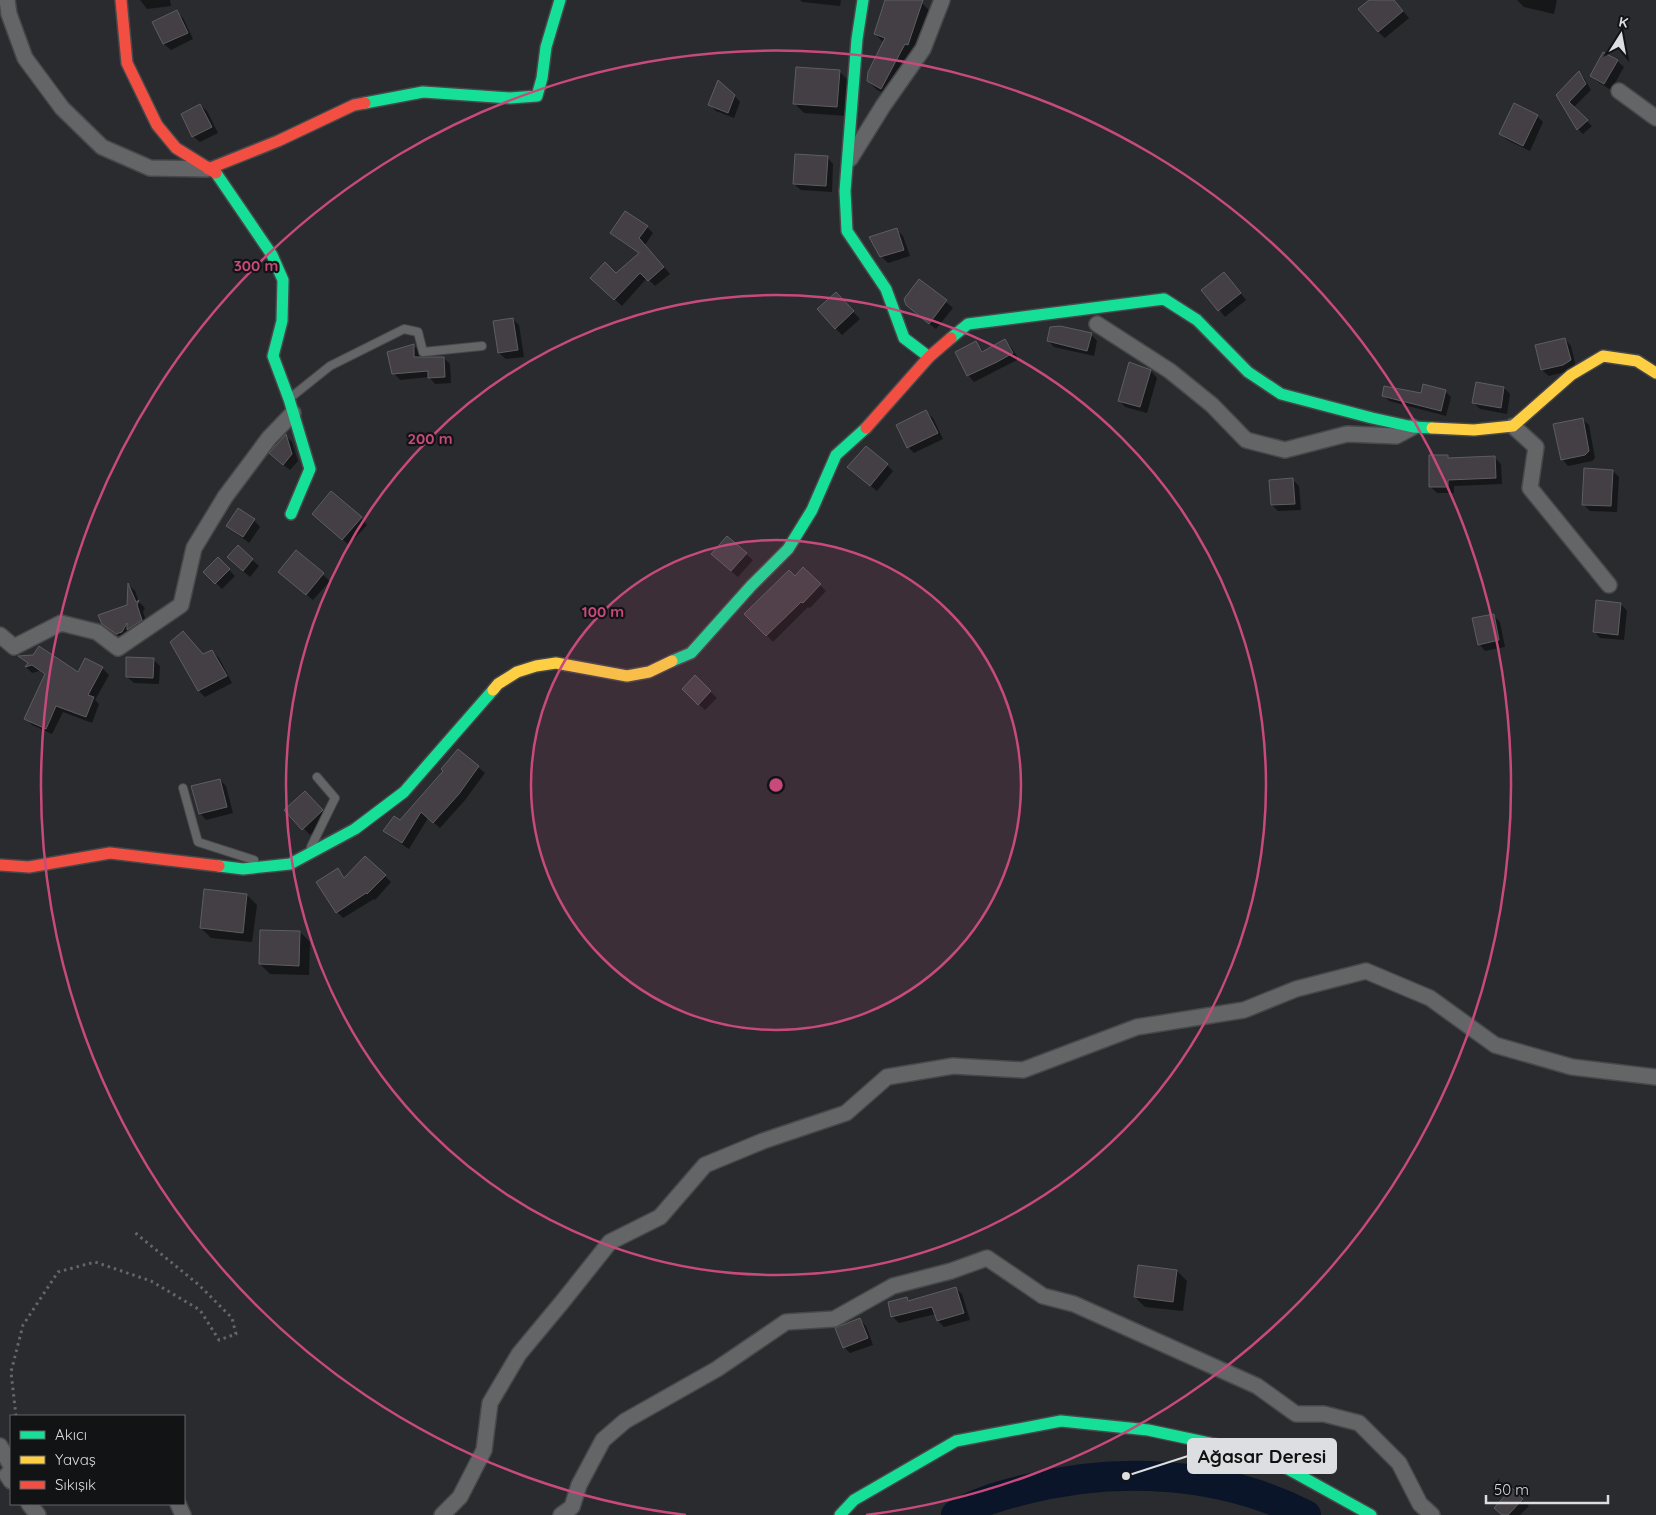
<svg xmlns="http://www.w3.org/2000/svg" width="1656" height="1515" viewBox="0 0 1656 1515" font-family="Quicksand,sans-serif">
	<rect width="100%" height="100%" fill="#292b2e"/>
	<!-- shadow -->
	<path fill="#0007" d="M 140,0 L 170,0 L 171,6 L 147,9 Z
		M 800,0 L 841,0 L 840,6 L 802,2 Z
		M 887,0 L 913,0 L 922,3 L 931,12 L 914,53 L 891,97 L 877,90 L 868,81 L 884,43 L 875,34 Z
		M 1371,0 L 1393,0 L 1409,18 L 1385,38 L 1378,32 Z
		M 1517,0 L 1557,0 L 1554,14 L 1524,7 Z
		M 177,12 L 183,18 L 193,39 L 171,50 L 164,44 L 154,23 Z
		M 1617,61 L 1624,67 L 1611,90 L 1598,82 L 1591,76 Z
		M 839,71 L 849,81 L 847,116 L 804,113 L 794,103 Z
		M 1579,73 L 1584,78 L 1591,90 L 1573,108 L 1592,126 L 1583,134 L 1578,129 L 1558,95 Z
		M 734,95 L 740,102 L 734,118 L 716,111 L 709,104 Z
		M 200,105 L 207,111 L 218,133 L 200,142 L 193,136 Z
		M 1537,116 L 1543,122 L 1530,151 L 1507,140 L 1500,134 Z
		M 827,157 L 833,164 L 832,192 L 801,190 L 794,184 Z
		M 647,227 L 653,233 L 645,245 L 670,274 L 655,286 L 647,278 L 622,306 L 592,278 L 616,274 L 640,254 L 618,239 L 611,233 Z
		M 897,230 L 903,236 L 910,256 L 888,263 L 881,256 Z
		M 920,280 L 953,308 L 936,329 L 914,312 Z
		M 1230,280 L 1246,300 L 1225,317 L 1203,290 Z
		M 836,294 L 860,319 L 842,335 L 818,310 Z
		M 513,319 L 519,325 L 524,357 L 506,359 L 499,353 L 494,322 Z
		M 1091,334 L 1097,341 L 1094,356 L 1054,347 L 1048,340 Z
		M 1565,339 L 1571,346 L 1576,367 L 1569,371 L 1549,376 L 1542,370 Z
		M 1005,340 L 1011,347 L 1019,359 L 974,382 L 968,375 L 976,343 L 984,352 Z
		M 414,346 L 420,352 L 420,359 L 444,358 L 450,364 L 451,383 L 435,384 L 429,377 L 400,380 L 394,373 Z
		M 1130,364 L 1151,371 L 1157,378 L 1147,413 L 1125,407 L 1119,400 Z
		M 1504,388 L 1510,394 L 1507,414 L 1480,409 L 1473,402 Z
		M 1445,391 L 1451,397 L 1446,416 L 1389,401 L 1383,395 L 1422,394 Z
		M 926,412 L 933,418 L 943,439 L 914,453 L 908,447 Z
		M 1582,419 L 1589,425 L 1595,458 L 1592,461 L 1568,466 L 1562,459 Z
		M 286,436 L 292,442 L 298,461 L 290,470 L 277,460 Z
		M 1447,456 L 1450,459 L 1494,457 L 1501,464 L 1502,484 L 1454,486 L 1454,493 L 1437,493 L 1431,487 Z
		M 887,465 L 893,471 L 877,491 L 855,473 Z
		M 1613,471 L 1619,477 L 1617,512 L 1590,511 L 1583,504 Z
		M 1293,480 L 1299,486 L 1301,510 L 1278,511 L 1272,505 Z
		M 361,518 L 367,525 L 349,545 L 320,520 Z
		M 254,520 L 260,527 L 249,543 L 227,526 Z
		M 238,547 L 259,566 L 250,577 L 235,564 Z
		M 296,552 L 330,581 L 313,600 L 286,578 Z
		M 746,554 L 753,560 L 738,577 L 719,561 Z
		M 218,559 L 235,576 L 222,589 L 205,572 Z
		M 795,577 L 820,585 L 826,591 L 810,608 L 808,607 L 773,642 L 746,614 Z
		M 130,586 L 135,591 L 139,602 L 145,608 L 143,612 L 148,627 L 121,637 L 106,626 L 129,606 Z
		M 1621,604 L 1627,611 L 1624,640 L 1600,638 L 1594,631 Z
		M 1493,615 L 1500,622 L 1505,647 L 1485,651 L 1479,644 Z
		M 172,642 L 204,656 L 212,651 L 219,658 L 232,683 L 205,697 L 199,691 Z
		M 20,657 L 78,673 L 102,668 L 109,675 L 95,700 L 99,704 L 92,723 L 63,712 L 52,734 L 32,725 L 26,718 L 46,675 L 39,671 L 32,673 L 26,667 L 29,664 Z
		M 153,659 L 160,666 L 159,684 L 134,683 L 127,677 Z
		M 695,677 L 717,698 L 705,710 L 683,689 Z
		M 459,751 L 485,773 L 465,800 L 440,828 L 428,818 L 409,849 L 391,837 L 384,831 L 400,821 L 445,771 Z
		M 220,780 L 226,786 L 233,813 L 206,820 L 200,813 Z
		M 305,792 L 328,817 L 310,835 L 286,810 Z
		M 338,870 L 346,879 L 385,876 L 391,882 L 375,900 L 374,899 L 343,918 L 337,912 Z
		M 247,895 L 257,905 L 252,942 L 211,938 L 201,928 Z
		M 300,932 L 310,942 L 309,975 L 270,974 L 260,964 Z
		M 1139,1267 L 1177,1271 L 1187,1281 L 1183,1311 L 1145,1307 L 1135,1297 Z
		M 955,1288 L 962,1294 L 970,1320 L 944,1327 L 938,1321 L 936,1314 L 899,1323 L 892,1316 L 907,1298 L 910,1302 Z
		M 860,1320 L 866,1326 L 873,1345 L 850,1353 L 844,1347 Z
		M 1522,1500 L 1529,1506 L 1520,1515 L 1503,1515 Z"/>
	<g fill="none" stroke-linecap="round" stroke-linejoin="round">
		<!-- river -->
		<path stroke="#0b1529" stroke-width="30" d="M 956,1515 C 977,1502 1000,1496 1023,1490 C 1116,1466 1220,1471 1306,1515"/>
	</g>
	<!-- building -->
	<path fill="#433f45" stroke="#5e5e60" d="M 885,0 L 923,0 L 908,45 L 905,44 L 881,89 L 867,81 L 868,72 L 885,38 L 874,34 Z
		M 1369,0 L 1394,0 L 1403,11 L 1378,32 L 1358,9 Z
		M 177,10 L 188,33 L 163,44 L 152,22 Z
		M 1603,52 L 1618,60 L 1604,84 L 1590,76 Z
		M 796,67 L 840,70 L 837,107 L 793,104 Z
		M 1579,71 L 1586,84 L 1569,102 L 1588,120 L 1577,130 L 1556,95 Z
		M 718,80 L 735,95 L 728,113 L 708,105 Z
		M 1514,103 L 1538,115 L 1523,146 L 1499,134 Z
		M 200,104 L 212,127 L 192,137 L 181,114 Z
		M 795,154 L 828,156 L 826,186 L 793,184 Z
		M 625,211 L 648,226 L 639,238 L 664,267 L 648,281 L 640,273 L 614,300 L 590,278 L 605,262 L 616,273 L 639,253 L 610,233 Z
		M 897,228 L 904,250 L 880,257 L 869,237 Z
		M 1224,272 L 1241,293 L 1218,311 L 1201,290 Z
		M 919,279 L 947,300 L 929,324 L 906,305 L 904,299 Z
		M 836,292 L 854,311 L 835,329 L 817,309 Z
		M 513,318 L 518,350 L 498,353 L 493,321 Z
		M 1060,326 L 1092,333 L 1087,351 L 1047,341 L 1050,327 Z
		M 1565,338 L 1571,360 L 1563,365 L 1541,370 L 1535,345 Z
		M 1005,339 L 1013,353 L 997,362 L 967,376 L 955,352 L 976,341 L 982,352 Z
		M 414,344 L 414,357 L 444,357 L 445,377 L 428,378 L 428,371 L 392,374 L 387,352 Z
		M 1129,362 L 1151,370 L 1140,407 L 1118,401 Z
		M 1476,382 L 1504,387 L 1501,408 L 1472,403 Z
		M 1423,384 L 1446,390 L 1441,411 L 1382,396 L 1384,386 L 1421,393 Z
		M 926,410 L 938,433 L 907,448 L 896,425 Z
		M 1583,418 L 1589,451 L 1585,455 L 1561,460 L 1553,424 Z
		M 286,434 L 292,454 L 283,465 L 269,453 Z
		M 866,446 L 888,464 L 870,486 L 847,467 Z
		M 1429,455 L 1448,455 L 1448,458 L 1495,456 L 1496,478 L 1448,480 L 1448,487 L 1429,487 Z
		M 1584,468 L 1613,470 L 1611,506 L 1582,505 Z
		M 1293,478 L 1295,504 L 1271,505 L 1269,480 Z
		M 331,491 L 362,517 L 342,540 L 312,514 Z
		M 238,508 L 255,519 L 243,537 L 226,526 Z
		M 727,536 L 747,553 L 731,571 L 711,554 Z
		M 238,545 L 253,559 L 243,571 L 227,557 Z
		M 296,550 L 324,573 L 306,595 L 278,572 Z
		M 218,557 L 230,569 L 215,584 L 203,572 Z
		M 803,567 L 821,584 L 803,603 L 801,602 L 766,636 L 744,614 L 789,570 L 795,576 Z
		M 128,583 L 136,602 L 139,600 L 137,605 L 142,620 L 127,630 L 127,623 L 122,632 L 116,634 L 102,624 L 98,615 L 127,605 Z
		M 1596,600 L 1621,603 L 1618,635 L 1593,632 Z
		M 1494,614 L 1499,640 L 1478,645 L 1472,618 Z
		M 183,631 L 203,654 L 212,650 L 227,676 L 198,691 L 170,642 Z
		M 39,646 L 78,672 L 85,658 L 103,667 L 88,695 L 94,697 L 86,717 L 56,706 L 46,729 L 24,719 L 45,674 L 32,665 L 25,667 L 28,663 L 18,656 L 33,655 Z
		M 126,657 L 154,658 L 153,678 L 126,677 Z
		M 695,675 L 711,691 L 698,705 L 682,689 Z
		M 458,749 L 479,766 L 459,794 L 433,823 L 421,812 L 402,843 L 383,831 L 394,816 L 400,820 L 443,771 L 441,769 Z
		M 220,779 L 227,807 L 199,814 L 191,786 Z
		M 305,791 L 323,810 L 302,830 L 284,810 Z
		M 365,856 L 386,875 L 367,894 L 366,893 L 336,913 L 316,882 L 338,868 L 344,878 Z
		M 204,889 L 247,894 L 243,933 L 200,928 Z
		M 260,930 L 300,931 L 299,966 L 259,964 Z
		M 1138,1265 L 1177,1270 L 1173,1302 L 1134,1297 Z
		M 956,1287 L 964,1313 L 937,1321 L 932,1307 L 891,1317 L 888,1302 L 907,1297 L 908,1301 Z
		M 860,1318 L 868,1338 L 843,1348 L 835,1328 Z
		M 1512,1488 L 1523,1499 L 1508,1515 L 1502,1515 L 1494,1508 Z"/>
	<g fill="none" stroke-linecap="round" stroke-linejoin="round">
		<defs>
			<path id="lane" d="M 290,398 L 330,366 L 404,329 L 418,332 L 423,352 L 482,346
				M 183,788 L 198,842 L 254,860
				M 311,847 L 335,798 L 317,777"/>
			<path id="street" d="M 7,0 L 9,14 L 25,58 L 62,108 L 102,147 L 150,168 L 207,169
				M 1619,91 L 1656,118
				M 850,159 L 883,106 L 923,49 L 942,0
				M 1097,324 L 1170,371 L 1212,405 L 1246,440 L 1285,450 L 1347,434 L 1396,436 L 1413,427
				M 1513,426 L 1536,447 L 1530,488 L 1609,585
				M 0,635 L 14,647 L 61,623 L 97,632 L 118,648 L 181,605 L 194,548 L 225,497 L 269,438 L 293,413
				M 0,1446 L 11,1466
				M 11,1471 L 7,1475 L 11,1481
				M 29,1504 L 38,1515
				M 178,1504 L 183,1515
				M 442,1515 L 460,1497 L 484,1450 L 490,1403 L 519,1354 L 563,1301 L 610,1242 L 660,1217 L 705,1165 L 763,1141 L 846,1113 L 887,1077 L 953,1066 L 1023,1070 L 1137,1027 L 1244,1010 L 1296,989 L 1366,971 L 1430,998 L 1495,1045 L 1572,1067 L 1656,1077
				M 561,1515 L 572,1507 L 579,1485 L 603,1440 L 625,1421 L 717,1369 L 786,1322 L 834,1319 L 893,1286 L 951,1271 L 987,1258 L 1043,1296 L 1074,1304 L 1257,1386 L 1296,1414 L 1324,1414 L 1359,1423 L 1399,1463 L 1420,1504 L 1432,1515"/>
			<path id="fast" d="M 863,0 L 857,39 L 845,191 L 847,231 L 886,289 L 904,338 L 929,357
				M 365,103 L 423,92 L 510,98 L 537,96 L 542,78 L 546,47 L 560,0
				M 216,173 L 272,255 L 283,280 L 282,321 L 273,356 L 289,399 L 310,469 L 291,514
				M 951,338 L 968,324 L 1164,299 L 1197,320 L 1248,372 L 1281,394 L 1372,418 L 1413,427 L 1432,428
				M 672,661 L 691,653 L 751,586 L 788,549 L 812,510 L 836,455 L 866,428
				M 219,866 L 243,869 L 290,864 L 355,829 L 404,792 L 493,690
				M 840,1515 L 854,1500 L 956,1441 L 1061,1421 L 1148,1430 L 1261,1454 L 1371,1515"/>
			<path id="slow" d="M 1432,428 L 1474,430 L 1513,426 L 1571,375 L 1603,356 L 1637,361 L 1656,373
				M 493,690 L 498,684 L 517,672 L 536,666 L 556,663 L 627,676 L 649,672 L 672,661"/>
			<path id="jam" d="M 121,0 L 127,63 L 157,125 L 176,148 L 216,173
				M 208,169 L 278,141 L 354,105 L 365,103
				M 866,428 L 929,357 L 951,338
				M 0,865 L 29,867 L 110,853 L 219,866"/>
		</defs>
		<!-- lane casing -->
		<use href="#lane" stroke="#47484a" stroke-width="10"/>
		<!-- street casing -->
		<use href="#street" stroke="#47484a" stroke-width="18"/>
		<!-- fast casing -->
		<use href="#fast" stroke="#47484a" stroke-width="14"/>
		<!-- slow casing -->
		<use href="#slow" stroke="#47484a" stroke-width="14"/>
		<!-- jam casing -->
		<use href="#jam" stroke="#47484a" stroke-width="14"/>
		<!-- path -->
		<path stroke="#656669" stroke-width="3" stroke-dasharray="2.5 4" stroke-linecap="butt" d="M 16,1416 L 11,1372 L 23,1325 L 58,1272 L 95,1262 L 151,1281 L 200,1310 L 219,1340 L 236,1334 L 232,1318 L 199,1285 L 133,1231"/>
		<!-- lane -->
		<use href="#lane" stroke="#646566" stroke-width="8"/>
		<!-- street -->
		<use href="#street" stroke="#646566" stroke-width="15"/>
		<!-- fast -->
		<use href="#fast" stroke="#16e098" stroke-width="11"/>
		<!-- slow -->
		<use href="#slow" stroke="#ffcf43" stroke-width="11"/>
		<!-- jam -->
		<use href="#jam" stroke="#f24e42" stroke-width="11"/>
	</g>
	<!-- distance rings -->
	<circle cx="776" cy="785" r="245" fill="#c84a7c" fill-opacity=".12"/>
	<g fill="none" stroke="#c84a7c" stroke-width="2.5">
		<circle cx="776" cy="785" r="245"/>
		<circle cx="776" cy="785" r="490"/>
		<path d="M686 1515A735 735 0 1 1 866 1515"/>
	</g>
	<circle cx="776" cy="785" r="8" fill="#c84a7c" stroke="#121315" stroke-width="2.5"/>
	<g font-size="15" text-anchor="middle" font-weight="bold" fill="#c84a7c" stroke="#121315" stroke-width="4.5" stroke-linejoin="round" paint-order="stroke">
		<text x="256" y="271">300 m</text>
		<text x="430" y="444">200 m</text>
		<text x="603" y="617">100 m</text>
	</g>
	<!-- callouts -->
	<path fill="none" stroke="#dcdee1" stroke-width="2" d="M1126 1476L1188 1456"/>
	<circle fill="#dcdee1" stroke="#121315" stroke-width="2" cx="1126" cy="1476" r="5"/>
	<rect fill="#dcdee1" stroke="#dcdee1" stroke-width="2" x="1188" y="1439" width="148" height="34" rx="5"/>
	<g font-size="19" text-anchor="middle" font-weight="bold" fill="#111">
		<text x="1262" y="1463">Ağasar Deresi</text>
	</g>
	<!-- legend -->
	<rect x="10" y="1415" width="175" height="90" fill="#121315" stroke="#636467"/>
	<rect x="20" y="1431" width="25" height="8" fill="#16e098" stroke="#636467"/>
	<text x="55" y="1440" font-size="15" fill="#dcdee1">Akıcı</text>
	<rect x="20" y="1456" width="25" height="8" fill="#ffcf43" stroke="#636467"/>
	<text x="55" y="1465" font-size="15" fill="#dcdee1">Yavaş</text>
	<rect x="20" y="1481" width="25" height="8" fill="#f24e42" stroke="#636467"/>
	<text x="55" y="1490" font-size="15" fill="#dcdee1">Sıkışık</text>
	<!-- north arrow -->
	<g transform="translate(1621 35) rotate(11)" stroke="#121315" stroke-width="4" paint-order="stroke">
	<path d="M0-4L9 19L0 12L-9 19Z" fill="#dcdee1"/>
	<text y="-8" font-size="14" font-weight="bold" text-anchor="middle" fill="#dcdee1">K</text>
	</g>
	<!-- scale -->
	<path d="M1486 1495v8h122v-8" fill="none" stroke="#dcdee1" stroke-width="2.5"/>
	<text x="1494" y="1495" font-size="15" fill="#dcdee1" stroke="#121315" stroke-width="4" paint-order="stroke">50 m</text>
</svg>
